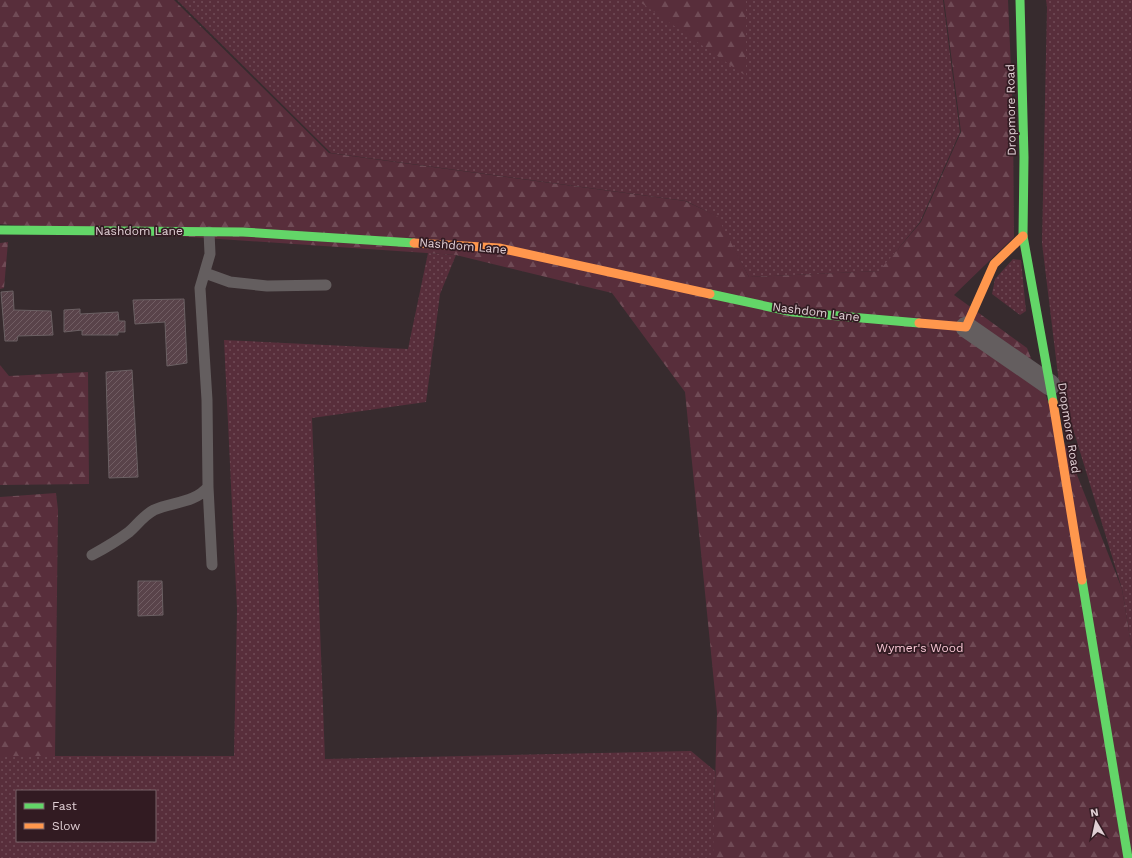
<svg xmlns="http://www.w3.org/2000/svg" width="1132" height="858" viewBox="0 0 1132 858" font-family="'Work Sans',sans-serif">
	<defs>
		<pattern id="grass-dots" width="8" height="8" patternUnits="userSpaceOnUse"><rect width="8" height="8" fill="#582e3b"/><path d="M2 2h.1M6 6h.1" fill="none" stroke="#704b56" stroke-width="1.8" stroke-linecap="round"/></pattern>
		<pattern id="forest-firs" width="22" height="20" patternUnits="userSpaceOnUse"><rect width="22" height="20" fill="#582e3b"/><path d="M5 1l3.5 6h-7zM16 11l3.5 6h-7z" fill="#704b56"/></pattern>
		<pattern id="building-hatch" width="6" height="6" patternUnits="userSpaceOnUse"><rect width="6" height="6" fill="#59434a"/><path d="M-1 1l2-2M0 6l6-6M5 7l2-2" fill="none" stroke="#715d63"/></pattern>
	</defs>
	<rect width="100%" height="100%" fill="#372b2e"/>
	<!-- grass -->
	<path fill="url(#grass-dots)" fill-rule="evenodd" d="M 177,0 L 943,0 L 960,132 L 920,222 L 880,271 L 749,277 L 716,216 L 686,201 L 331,153 Z
		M 1046,0 L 1132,0 L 1132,650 L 1122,589 L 1059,383 L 1042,243 L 1047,7 Z
		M 428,253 L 456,255 L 440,294 L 426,402 L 312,418 L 325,759 L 691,751 L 715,771 L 714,858 L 0,858 L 0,756 L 234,756 L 237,609 L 224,340 L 408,349 ZM 17,791 L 155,791 L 155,841 L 17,841 Z
		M 1013,259 L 1021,260 L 1026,311 L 1020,315 L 992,294 L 995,279 Z"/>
	<!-- forest -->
	<path fill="url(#forest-firs)" d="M 0,0 L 174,0 L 329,153 L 685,201 L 717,216 L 749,277 L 879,271 L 921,222 L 961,132 L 944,0 L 1008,0 L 1013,115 L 1014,237 L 954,295 L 1027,348 L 1122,589 L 1132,650 L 1132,858 L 713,858 L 717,713 L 685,392 L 612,293 L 456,255 L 0,224 Z
		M 637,0 L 746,0 L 746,76 Z
		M 8,242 L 4,288 L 0,289 L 0,243 Z
		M 0,365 L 9,376 L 88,372 L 89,484 L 0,485 Z
		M 56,493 L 58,510 L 55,756 L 0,756 L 0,497 Z"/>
	<!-- building -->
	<path fill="url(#building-hatch)" stroke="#6b6063" d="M 13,291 L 14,310 L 51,311 L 53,335 L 18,336 L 17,341 L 5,341 L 1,292 Z
		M 184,299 L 187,363 L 167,366 L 165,322 L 135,324 L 133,300 Z
		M 80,309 L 80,314 L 118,312 L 119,321 L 125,321 L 125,332 L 118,332 L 118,335 L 82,335 L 82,330 L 64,332 L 64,310 Z
		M 132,370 L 138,477 L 109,478 L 106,372 Z
		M 138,581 L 162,581 L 163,615 L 138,616 Z"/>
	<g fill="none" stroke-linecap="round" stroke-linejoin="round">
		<!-- lane -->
		<path stroke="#645e5f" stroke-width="11" d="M 209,232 L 210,254 L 200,288 L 207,400 L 208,487 L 212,565
			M 205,273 L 230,282 L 267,286 L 326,285
			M 92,555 C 105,548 117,541 129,532 C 137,525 144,515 154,510 C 172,502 195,503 208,487"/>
		<!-- street -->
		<path stroke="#645e5f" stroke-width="21" d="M 966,327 L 1050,385"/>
		<!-- fast -->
		<path stroke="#63d668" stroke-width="9" d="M 1020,0 L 1024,157 L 1023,236 L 1053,402
			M 0,230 L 243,232 L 414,243
			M 710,294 L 793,312 L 919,323
			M 1082,580 L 1128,858"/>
		<!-- slow -->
		<path stroke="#ff974d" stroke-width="9" d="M 414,243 L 499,248 L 710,294
			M 919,323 L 966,327 L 994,264 L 1023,236
			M 1053,402 L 1082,580"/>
	</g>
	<g text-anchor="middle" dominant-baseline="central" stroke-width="3.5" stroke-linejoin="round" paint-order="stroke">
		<!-- street labels -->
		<g font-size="12" fill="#e0cfd4" stroke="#321b22">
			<text transform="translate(1011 110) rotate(-91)">Dropmore Road</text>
			<text x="139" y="231">Nashdom Lane</text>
			<text transform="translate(463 246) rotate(5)">Nashdom Lane</text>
			<text transform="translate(816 312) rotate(7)">Nashdom Lane</text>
			<text transform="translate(1069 428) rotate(81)">Dropmore Road</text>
		</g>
		<!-- park labels -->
		<g font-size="12" fill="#fbc9d7" stroke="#321b22">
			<text x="920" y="648">Wymer's Wood</text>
		</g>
	</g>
	<!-- legend -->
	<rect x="16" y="790" width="140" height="52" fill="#321b22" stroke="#786369"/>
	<rect x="24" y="803" width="20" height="6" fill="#63d668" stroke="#786369"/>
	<text x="52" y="810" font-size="12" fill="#e0cfd4">Fast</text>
	<rect x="24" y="823" width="20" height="6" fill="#ff974d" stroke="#786369"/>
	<text x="52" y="830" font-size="12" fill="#e0cfd4">Slow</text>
	<!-- north arrow -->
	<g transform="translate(1096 822) rotate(351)" stroke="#321b22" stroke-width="3" paint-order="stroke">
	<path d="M0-3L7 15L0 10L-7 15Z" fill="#e0cfd4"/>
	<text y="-6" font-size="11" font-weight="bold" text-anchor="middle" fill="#e0cfd4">N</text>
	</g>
</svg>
